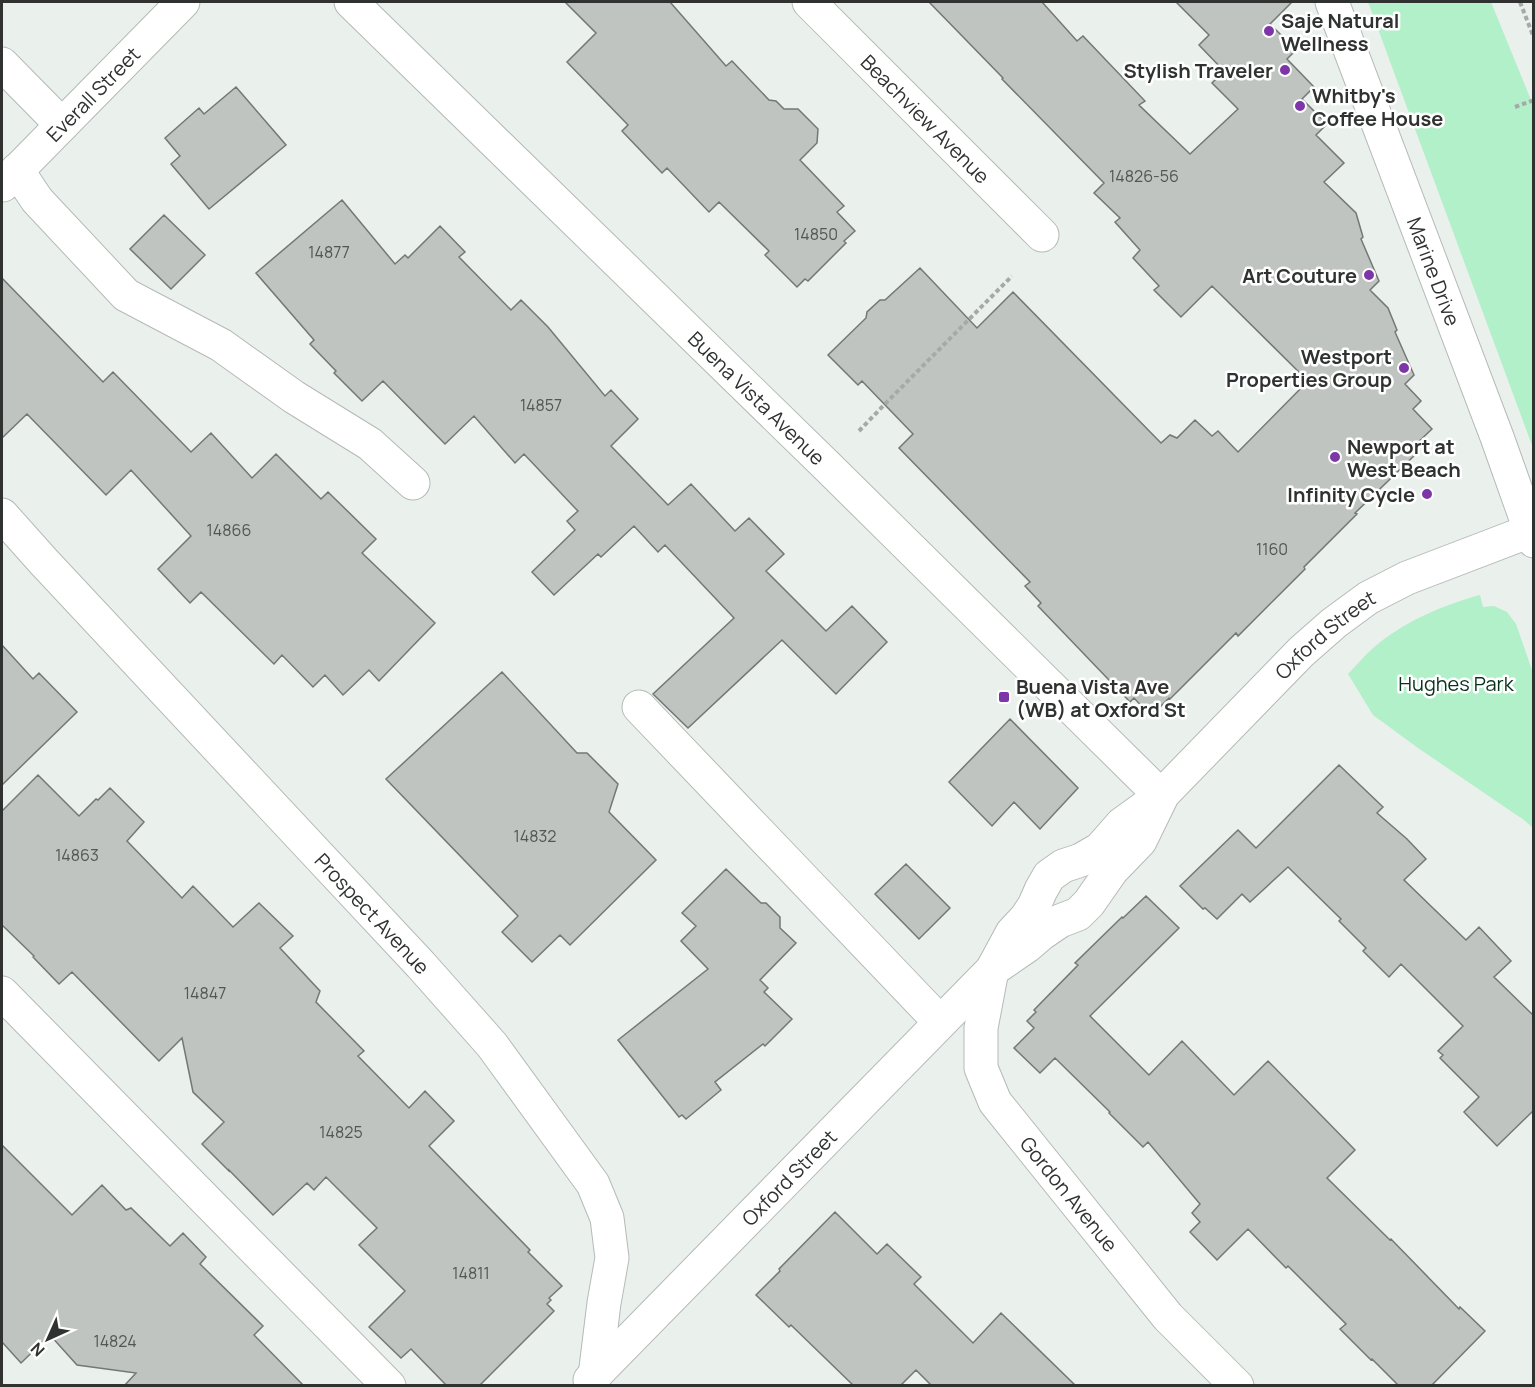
<svg xmlns="http://www.w3.org/2000/svg" width="1535" height="1387" viewBox="0 0 1535 1387" font-family="Manrope,sans-serif">
	<rect width="100%" height="100%" fill="#eaf0ec"/>
	<!-- green -->
	<path fill="#b1f0c9" d="M 1368,2 L 1491,2 L 1533,105 L 1533,448 Z
		M 1480,595 L 1483,607 L 1494,606 L 1507,612 L 1516,624 L 1533,673 L 1533,828 L 1524,820 L 1418,748 L 1373,715 L 1348,674 C 1356,666 1363,657 1371,650 C 1402,622 1441,606 1480,595 Z"/>
	<!-- building -->
	<path fill="#bfc4c1" stroke="#737875" stroke-width="1.5" d="M 565,2 L 670,2 L 726,66 L 732,61 L 769,100 L 776,101 L 784,109 L 798,109 L 818,129 L 817,143 L 800,160 L 844,206 L 837,212 L 855,231 L 844,241 L 846,243 L 808,281 L 805,279 L 797,287 L 765,255 L 769,251 L 719,202 L 709,212 L 667,168 L 662,173 L 622,131 L 628,125 L 567,62 L 596,33 Z
		M 929,2 L 1042,2 L 1077,41 L 1083,36 L 1145,101 L 1139,105 L 1190,154 L 1238,109 L 1212,83 L 1224,71 L 1199,45 L 1209,35 L 1176,2 L 1292,2 L 1270,24 L 1296,50 L 1287,59 L 1314,87 L 1302,99 L 1327,124 L 1316,135 L 1344,163 L 1324,182 L 1356,213 L 1363,237 L 1361,239 L 1379,281 L 1370,290 L 1388,308 L 1397,330 L 1395,332 L 1414,375 L 1405,384 L 1421,401 L 1413,409 L 1432,429 L 1412,448 L 1417,453 L 1355,513 L 1357,514 L 1304,567 L 1305,569 L 1238,636 L 1236,633 L 1170,699 L 1169,698 L 1151,716 L 1134,698 L 1130,702 L 1038,606 L 1041,603 L 1025,586 L 1030,582 L 899,448 L 913,434 L 862,381 L 858,385 L 828,355 L 866,318 L 867,312 L 880,300 L 885,300 L 920,268 L 977,328 L 1013,292 L 1161,443 L 1170,435 L 1177,438 L 1195,420 L 1212,436 L 1218,431 L 1238,452 L 1308,381 L 1212,286 L 1181,317 L 1154,290 L 1159,286 L 1133,258 L 1140,250 L 1115,222 L 1120,218 L 1094,193 L 1104,183 L 1002,79 L 1003,78 Z
		M 236,87 L 286,145 L 209,209 L 171,164 L 180,156 L 165,138 L 199,108 L 204,114 Z
		M 342,200 L 395,264 L 405,255 L 408,258 L 440,226 L 465,252 L 459,257 L 511,310 L 521,300 L 548,327 L 605,396 L 611,390 L 638,419 L 611,446 L 668,505 L 691,484 L 735,531 L 749,518 L 784,554 L 766,571 L 826,631 L 852,606 L 887,642 L 836,694 L 782,640 L 688,728 L 653,694 L 734,618 L 665,545 L 658,552 L 634,526 L 601,557 L 598,554 L 554,595 L 532,572 L 575,530 L 567,521 L 578,511 L 575,508 L 524,454 L 515,463 L 474,416 L 445,444 L 383,381 L 362,401 L 334,373 L 336,371 L 310,344 L 314,340 L 256,273 Z
		M 164,215 L 205,255 L 171,289 L 130,249 Z
		M 2,278 L 103,382 L 113,372 L 191,452 L 211,433 L 252,478 L 276,454 L 321,499 L 328,492 L 376,539 L 362,553 L 435,623 L 379,681 L 369,670 L 343,695 L 325,675 L 313,687 L 282,655 L 274,664 L 201,592 L 190,603 L 158,569 L 191,536 L 131,470 L 106,495 L 27,414 L 2,438 Z
		M 2,645 L 33,679 L 39,673 L 77,712 L 2,785 Z
		M 502,672 L 577,753 L 587,753 L 618,784 L 609,812 L 656,860 L 570,945 L 560,935 L 532,962 L 502,932 L 518,916 L 386,779 Z
		M 1010,719 L 1078,788 L 1040,829 L 1014,802 L 992,826 L 949,782 Z
		M 1339,765 L 1383,807 L 1377,813 L 1407,839 L 1426,859 L 1404,880 L 1466,940 L 1479,927 L 1511,961 L 1494,977 L 1533,1015 L 1533,1111 L 1497,1146 L 1464,1112 L 1479,1097 L 1440,1058 L 1443,1055 L 1438,1051 L 1463,1026 L 1401,964 L 1389,977 L 1363,951 L 1366,948 L 1339,921 L 1341,919 L 1288,867 L 1250,902 L 1242,894 L 1217,919 L 1205,908 L 1203,909 L 1180,886 L 1238,830 L 1256,848 Z
		M 38,775 L 79,816 L 96,799 L 98,800 L 110,788 L 144,822 L 127,841 L 182,898 L 193,886 L 233,927 L 259,903 L 293,936 L 280,948 L 320,991 L 316,1002 L 364,1051 L 358,1056 L 409,1108 L 425,1091 L 454,1121 L 429,1146 L 530,1250 L 528,1252 L 562,1286 L 549,1298 L 551,1300 L 547,1304 L 554,1311 L 479,1386 L 447,1386 L 411,1349 L 401,1358 L 369,1327 L 405,1291 L 359,1245 L 377,1228 L 326,1177 L 314,1190 L 307,1183 L 273,1215 L 229,1170 L 229,1171 L 202,1144 L 224,1122 L 193,1092 L 182,1038 L 159,1061 L 72,972 L 59,984 L 33,957 L 34,956 L 2,925 L 2,811 Z
		M 906,864 L 950,908 L 919,939 L 875,894 Z
		M 726,869 L 761,903 L 766,903 L 780,917 L 780,928 L 796,943 L 760,980 L 768,988 L 764,992 L 792,1019 L 765,1046 L 763,1044 L 715,1082 L 721,1090 L 686,1119 L 682,1115 L 679,1117 L 618,1040 L 708,969 L 681,941 L 696,926 L 682,913 Z
		M 1146,896 L 1179,928 L 1090,1016 L 1149,1075 L 1182,1041 L 1234,1095 L 1268,1061 L 1355,1150 L 1327,1178 L 1390,1240 L 1391,1239 L 1459,1309 L 1460,1307 L 1485,1331 L 1431,1386 L 1399,1386 L 1372,1359 L 1371,1360 L 1340,1329 L 1346,1324 L 1288,1266 L 1286,1268 L 1248,1229 L 1217,1260 L 1190,1232 L 1200,1222 L 1192,1213 L 1200,1204 L 1148,1142 L 1143,1147 L 1109,1113 L 1110,1112 L 1055,1058 L 1040,1073 L 1014,1048 L 1034,1028 L 1027,1021 L 1036,1012 L 1034,1010 L 1078,965 L 1075,963 L 1122,917 L 1123,918 Z
		M 2,1145 L 72,1215 L 102,1185 L 126,1210 L 131,1208 L 170,1246 L 183,1233 L 206,1257 L 200,1264 L 263,1326 L 254,1335 L 304,1386 L 124,1386 L 136,1373 L 77,1365 L 50,1335 L 21,1363 L 2,1342 Z
		M 835,1212 L 877,1254 L 887,1244 L 921,1277 L 914,1284 L 973,1343 L 1001,1313 L 1076,1386 L 932,1386 L 916,1370 L 900,1386 L 854,1386 L 791,1325 L 789,1327 L 756,1295 L 780,1271 L 779,1269 Z"/>
	<g fill="none" stroke-linecap="round" stroke-linejoin="round">
		<defs>
			<g id="minor">
				<path id="s1" d="M 351,2 L 826,465 L 1161,796"/>
				<path id="s2" d="M 809,2 L 1042,235"/>
				<path id="s3" d="M 1332,2 L 1497,437 L 1534,541"/>
				<path d="M 2,64 L 62,125"/>
				<path d="M 17,170 L 37,200 L 126,295 L 221,345 L 294,397 L 370,444 L 413,483"/>
				<path id="s4" d="M 3,185 L 183,2"/>
				<path id="s5" d="M 2,515 L 44,562 L 421,965 L 492,1045 L 593,1184 L 607,1218 L 612,1258 L 604,1303 L 595,1376"/>
				<path d="M 639,707 L 940,1022"/>
				<path d="M 2,993 L 389,1386"/>
				<path id="s6" d="M 590,1380 L 992,970 L 1027,946 L 1041,934 L 1060,921 L 1078,914 L 1089,903 L 1112,870 L 1140,841 L 1161,798"/>
				<path id="s7" d="M 1237,1386 L 1168,1317 L 995,1102 L 981,1068 L 981,1028 L 992,970 L 1012,933 L 1026,918 L 1034,906 L 1041,890 L 1049,876 L 1063,866 L 1081,860 L 1100,849 L 1122,824 L 1161,796 L 1301,652 L 1334,623 L 1368,598 L 1407,578 L 1530,531"/>
			</g>
		</defs>
		<!-- minor casing -->
		<use href="#minor" stroke="#b5bab7" stroke-width="35"/>
		<!-- path -->
		<path stroke="#a5aaa7" stroke-width="4" stroke-dasharray="4.5 3" stroke-linecap="butt" d="M 1520,2 L 1534,38
			M 1515,107 L 1534,100
			M 859,431 L 883,406 L 1012,276"/>
		<!-- minor -->
		<use href="#minor" stroke="#fff" stroke-width="33"/>
	</g>
	<!-- markers -->
	<g fill="#7d36a8" stroke="#fff" stroke-width="2">
		<circle cx="1269" cy="31" r="6"/>
		<circle cx="1285" cy="70" r="6"/>
		<circle cx="1300" cy="106" r="6"/>
		<circle cx="1369" cy="275" r="6"/>
		<circle cx="1404" cy="368" r="6"/>
		<circle cx="1335" cy="457" r="6"/>
		<circle cx="1427" cy="494" r="6"/>
		<rect x="998" y="691" width="12" height="12" rx="3"/>
	</g>
	<g text-anchor="middle" dominant-baseline="central" stroke-width="5" stroke-linejoin="round" paint-order="stroke">
		<!-- number labels -->
		<g font-size="16" fill="#535654">
			<text x="1144" y="176">14826-56</text>
			<text x="816" y="234">14850</text>
			<text x="329" y="252">14877</text>
			<text x="541" y="405">14857</text>
			<text x="229" y="530">14866</text>
			<text x="1272" y="549">1160</text>
			<text x="535" y="836">14832</text>
			<text x="77" y="855">14863</text>
			<text x="205" y="993">14847</text>
			<text x="341" y="1132">14825</text>
			<text x="471" y="1273">14811</text>
			<text x="115" y="1341">14824</text>
		</g>
		<!-- poi labels -->
		<g font-size="20" font-weight="bold" fill="#2f3230" stroke="#fff" text-anchor="start">
			<text x="1281" y="20">Saje Natural<tspan x="1281" dy="23">Wellness</tspan></text>
			<text x="1273" y="70" text-anchor="end">Stylish Traveler</text>
			<text x="1312" y="95">Whitby's<tspan x="1312" dy="23">Coffee House</tspan></text>
			<text x="1357" y="275" text-anchor="end">Art Couture</text>
			<text x="1392" y="356" text-anchor="end">Westport<tspan x="1392" dy="23">Properties Group</tspan></text>
			<text x="1347" y="446">Newport at<tspan x="1347" dy="23">West Beach</tspan></text>
			<text x="1415" y="494" text-anchor="end">Infinity Cycle</text>
			<text x="1016" y="686">Buena Vista Ave<tspan x="1016" dy="23">(WB) at Oxford St</tspan></text>
		</g>
		<!-- street labels -->
		<g font-size="20" fill="#2f3230" stroke="#fff">
			<text stroke="none"><textPath href="#s4" startOffset="128">Everall Street</textPath></text>
			<text stroke="none"><textPath href="#s2" startOffset="165">Beachview Avenue</textPath></text>
			<text stroke="none"><textPath href="#s3" startOffset="288">Marine Drive</textPath></text>
			<text stroke="none"><textPath href="#s1" startOffset="567">Buena Vista Avenue</textPath></text>
			<text stroke="none"><textPath href="#s7" startOffset="990">Oxford Street</textPath></text>
			<text stroke="none"><textPath href="#s5" startOffset="544">Prospect Avenue</textPath></text>
			<text stroke="none"><textPath href="#s6" startOffset="284">Oxford Street</textPath></text>
			<text transform="translate(1069 1194) rotate(51)">Gordon Avenue</text>
		</g>
		<!-- park labels -->
		<g font-size="20" fill="#09321e" stroke="#fff">
			<text x="1456" y="683">Hughes Park</text>
		</g>
	</g>
	<!-- border -->
	<rect width="1535" height="1387" fill="none" stroke="#2f3230" stroke-width="6"/>
	<!-- north arrow -->
	<g transform="translate(48 1339) rotate(225)" stroke="#ffffff" stroke-width="4.5" paint-order="stroke">
	<path d="M0-4.5L10 22L0 15L-10 22Z" fill="#2f3230"/>
	<text y="-9" font-size="16" font-weight="bold" text-anchor="middle" fill="#2f3230">N</text>
	</g>
</svg>
